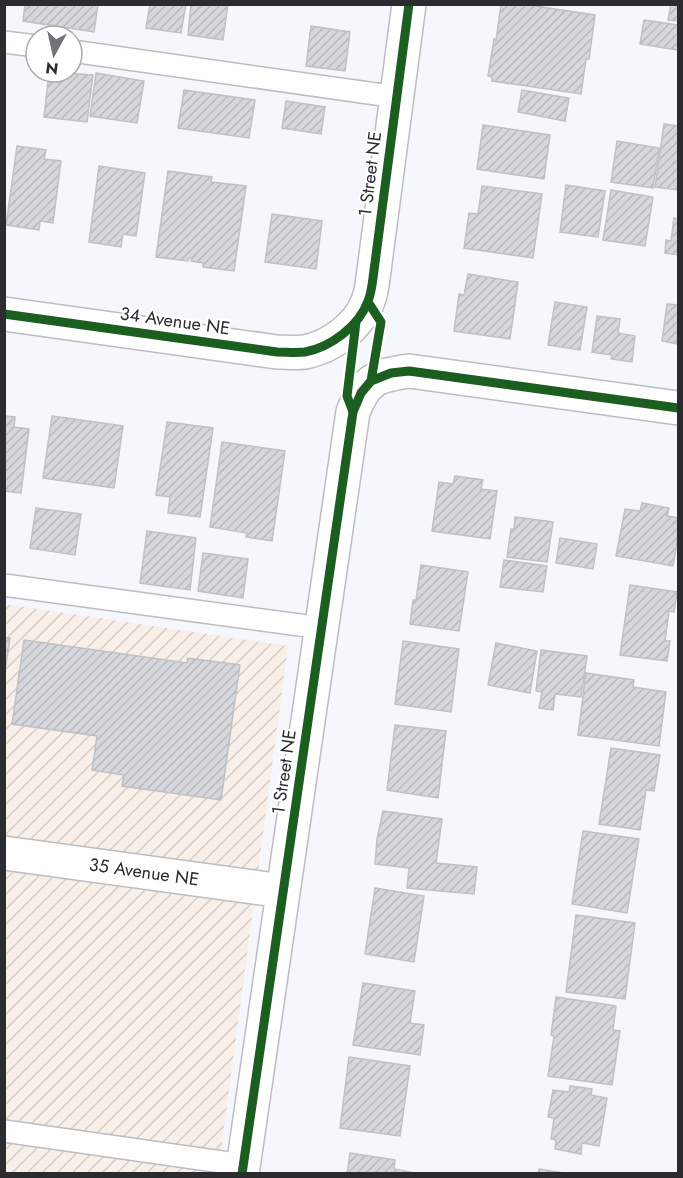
<svg xmlns="http://www.w3.org/2000/svg" width="683" height="1178" viewBox="0 0 683 1178" font-family="Jost,sans-serif">
	<defs>
		<pattern id="industrial-furrows" width="10" height="10" patternUnits="userSpaceOnUse" patternTransform="scale(1.5)"><rect width="10" height="10" fill="#f8efe8"/><path d="M-1 1l2-2M0 10L10 0M9 11l2-2" fill="none" stroke="#d5cdc7"/></pattern>
		<pattern id="building-hatch" width="6" height="6" patternUnits="userSpaceOnUse" patternTransform="scale(1.5)"><rect width="6" height="6" fill="#d6d7dc"/><path d="M-1 1l2-2M0 6l6-6M5 7l2-2" fill="none" stroke="#b8b9bd"/></pattern>
	</defs>
	<rect width="100%" height="100%" fill="#f6f7fc"/>
	<!-- industrial -->
	<path fill="url(#industrial-furrows)" d="M 5,604 L 288,646 L 218,1173 L 5,1174 Z"/>
	<!-- building -->
	<path fill="url(#building-hatch)" stroke="#c0c1c4" stroke-width="1.5" d="M 25,4 L 98,4 L 94,32 L 23,21 Z
		M 150,4 L 186,4 L 181,33 L 146,28 Z
		M 191,4 L 228,4 L 223,40 L 188,35 Z
		M 503,4 L 522,4 L 595,15 L 589,59 L 586,59 L 581,94 L 492,81 L 492,77 L 488,76 L 494,39 L 496,40 L 501,5 Z
		M 671,4 L 678,4 L 678,21 L 668,20 Z
		M 644,20 L 678,25 L 678,50 L 640,44 Z
		M 311,26 L 350,32 L 345,71 L 306,66 Z
		M 49,72 L 93,75 L 87,122 L 44,117 Z
		M 96,73 L 144,81 L 137,123 L 90,116 Z
		M 184,90 L 255,100 L 249,138 L 178,128 Z
		M 522,90 L 569,98 L 565,121 L 518,112 Z
		M 286,101 L 325,107 L 321,134 L 282,128 Z
		M 664,124 L 678,126 L 678,190 L 655,187 Z
		M 483,125 L 550,135 L 544,179 L 477,169 Z
		M 617,141 L 659,148 L 653,188 L 611,182 Z
		M 17,146 L 46,150 L 44,159 L 61,161 L 53,223 L 40,221 L 39,230 L 6,225 Z
		M 99,166 L 145,173 L 136,236 L 123,234 L 121,247 L 89,242 Z
		M 168,171 L 212,177 L 211,182 L 246,186 L 234,271 L 203,267 L 203,263 L 191,261 L 192,258 L 188,258 L 188,261 L 156,257 Z
		M 566,185 L 605,191 L 598,237 L 560,232 Z
		M 482,186 L 542,194 L 533,258 L 464,248 L 469,213 L 478,214 Z
		M 611,190 L 653,197 L 645,246 L 603,240 Z
		M 272,214 L 322,221 L 316,269 L 265,262 Z
		M 674,218 L 678,219 L 678,255 L 665,253 L 666,240 L 671,241 Z
		M 468,274 L 518,282 L 510,339 L 454,331 L 459,294 L 464,295 Z
		M 555,302 L 587,307 L 580,350 L 548,345 Z
		M 667,304 L 678,305 L 678,344 L 662,341 Z
		M 597,316 L 620,319 L 618,333 L 635,336 L 632,362 L 611,359 L 612,355 L 592,352 Z
		M 4,416 L 15,417 L 14,427 L 29,429 L 21,493 L 4,491 Z
		M 52,416 L 123,426 L 114,488 L 43,478 Z
		M 167,422 L 213,428 L 200,517 L 168,513 L 170,497 L 156,495 Z
		M 222,442 L 285,451 L 272,541 L 246,537 L 247,533 L 210,527 Z
		M 455,476 L 483,480 L 481,489 L 497,491 L 490,539 L 432,531 L 439,482 L 453,484 Z
		M 642,503 L 669,508 L 667,516 L 678,518 L 678,538 L 673,566 L 616,556 L 625,509 L 640,511 Z
		M 36,508 L 81,514 L 75,555 L 30,548 Z
		M 515,517 L 553,522 L 547,562 L 507,557 L 511,529 L 514,529 Z
		M 147,531 L 196,538 L 190,590 L 140,583 Z
		M 560,538 L 597,544 L 593,569 L 556,563 Z
		M 203,553 L 248,559 L 243,598 L 198,591 Z
		M 504,560 L 547,566 L 543,592 L 500,587 Z
		M 421,565 L 468,572 L 459,631 L 410,624 L 413,600 L 416,600 Z
		M 630,585 L 677,592 L 674,612 L 669,611 L 665,641 L 670,641 L 667,661 L 620,655 Z
		M 4,638 L 10,638 L 4,678 Z
		M 24,640 L 187,663 L 188,658 L 240,665 L 221,800 L 122,786 L 124,775 L 92,770 L 97,736 L 12,724 Z
		M 403,641 L 459,649 L 451,712 L 395,704 Z
		M 496,643 L 537,651 L 530,693 L 488,685 Z
		M 541,650 L 587,656 L 581,697 L 555,694 L 553,710 L 539,708 L 542,692 L 536,691 Z
		M 586,673 L 634,680 L 633,687 L 666,692 L 659,746 L 578,735 Z
		M 395,725 L 446,731 L 438,798 L 387,790 Z
		M 611,748 L 660,755 L 654,791 L 646,790 L 640,830 L 599,824 Z
		M 383,811 L 442,819 L 436,863 L 477,867 L 474,894 L 407,888 L 409,868 L 375,864 L 377,839 Z
		M 583,831 L 639,839 L 627,913 L 572,904 Z
		M 375,888 L 424,896 L 414,962 L 365,954 Z
		M 576,915 L 635,923 L 625,999 L 566,992 Z
		M 363,983 L 415,991 L 410,1023 L 424,1025 L 420,1055 L 353,1045 Z
		M 556,997 L 616,1006 L 613,1030 L 620,1031 L 612,1085 L 548,1076 L 554,1036 L 551,1035 Z
		M 349,1057 L 410,1066 L 400,1136 L 340,1128 Z
		M 570,1086 L 592,1089 L 591,1095 L 607,1098 L 599,1146 L 582,1143 L 581,1154 L 555,1149 L 556,1140 L 551,1139 L 554,1118 L 548,1117 L 553,1090 L 569,1092 Z
		M 350,1153 L 395,1160 L 394,1169 L 420,1174 L 347,1174 Z
		M 539,1169 L 570,1174 L 538,1174 Z"/>
	<g fill="none" stroke-linecap="round" stroke-linejoin="round">
		<defs>
			<path id="service" d="M 4,42 L 36,46
				M 72,51 L 397,97
				M 4,585 L 322,628
				M 4,1131 L 243,1165"/>
			<path id="minor" d="M 4,314 L 277,352 C 286,352 296,353 305,352 C 331,347 359,326 368,301 C 371,294 372,286 373,278 L 409,4
				M 4,853 L 283,891
				M 242,1174 L 353,412 C 366,379 375,376 409,371 L 678,408"/>
		</defs>
		<!-- service casing -->
		<use href="#service" stroke="#bcbdc1" stroke-width="24"/>
		<!-- minor casing -->
		<use href="#minor" stroke="#bcbdc1" stroke-width="36"/>
		<!-- service -->
		<use href="#service" stroke="#fefeff" stroke-width="21"/>
		<!-- minor -->
		<use href="#minor" stroke="#fefeff" stroke-width="33"/>
		<defs>
			<path id="cycleway" d="M 4,314 L 277,352 C 286,352 296,353 305,352 C 331,347 359,326 368,301 C 371,294 372,286 373,278 L 409,4
				M 371,381 L 391,373 L 409,371 L 678,408
				M 353,412 L 347,396 L 356,322
				M 242,1174 L 353,412 L 361,393 L 371,381 L 381,322 L 368,302"/>
		</defs>
		<!-- cycleway casing -->
		<use href="#cycleway" stroke="#fff" stroke-width="13"/>
		<!-- cycleway -->
		<use href="#cycleway" stroke="#1b5e20" stroke-width="9"/>
	</g>
	<g text-anchor="middle" dominant-baseline="central" stroke-width="4.5" stroke-linejoin="round" paint-order="stroke">
		<!-- street labels -->
		<g font-size="18" fill="#2b2c30" stroke="#fff">
			<text transform="translate(370 174) rotate(-83)">1 Street NE</text>
			<text transform="translate(175 321) rotate(8)">34 Avenue NE</text>
			<text transform="translate(284 772) rotate(-82)">1 Street NE</text>
			<text transform="translate(144 872) rotate(8)">35 Avenue NE</text>
		</g>
	</g>
	<!-- border -->
	<rect width="683" height="1178" fill="none" stroke="#2b2c30" stroke-width="12"/>
	<!-- north arrow -->
	<g transform="translate(54 54) rotate(188)"><circle r="28" fill="#ffffff" stroke="#aaabac" stroke-width="1.5"/>
	<path d="M0-4.5L10 22L0 15L-10 22Z" fill="#727377"/>
	<text y="-9" font-size="16" font-weight="bold" text-anchor="middle" fill="#2b2c30">N</text>
	</g>
</svg>
